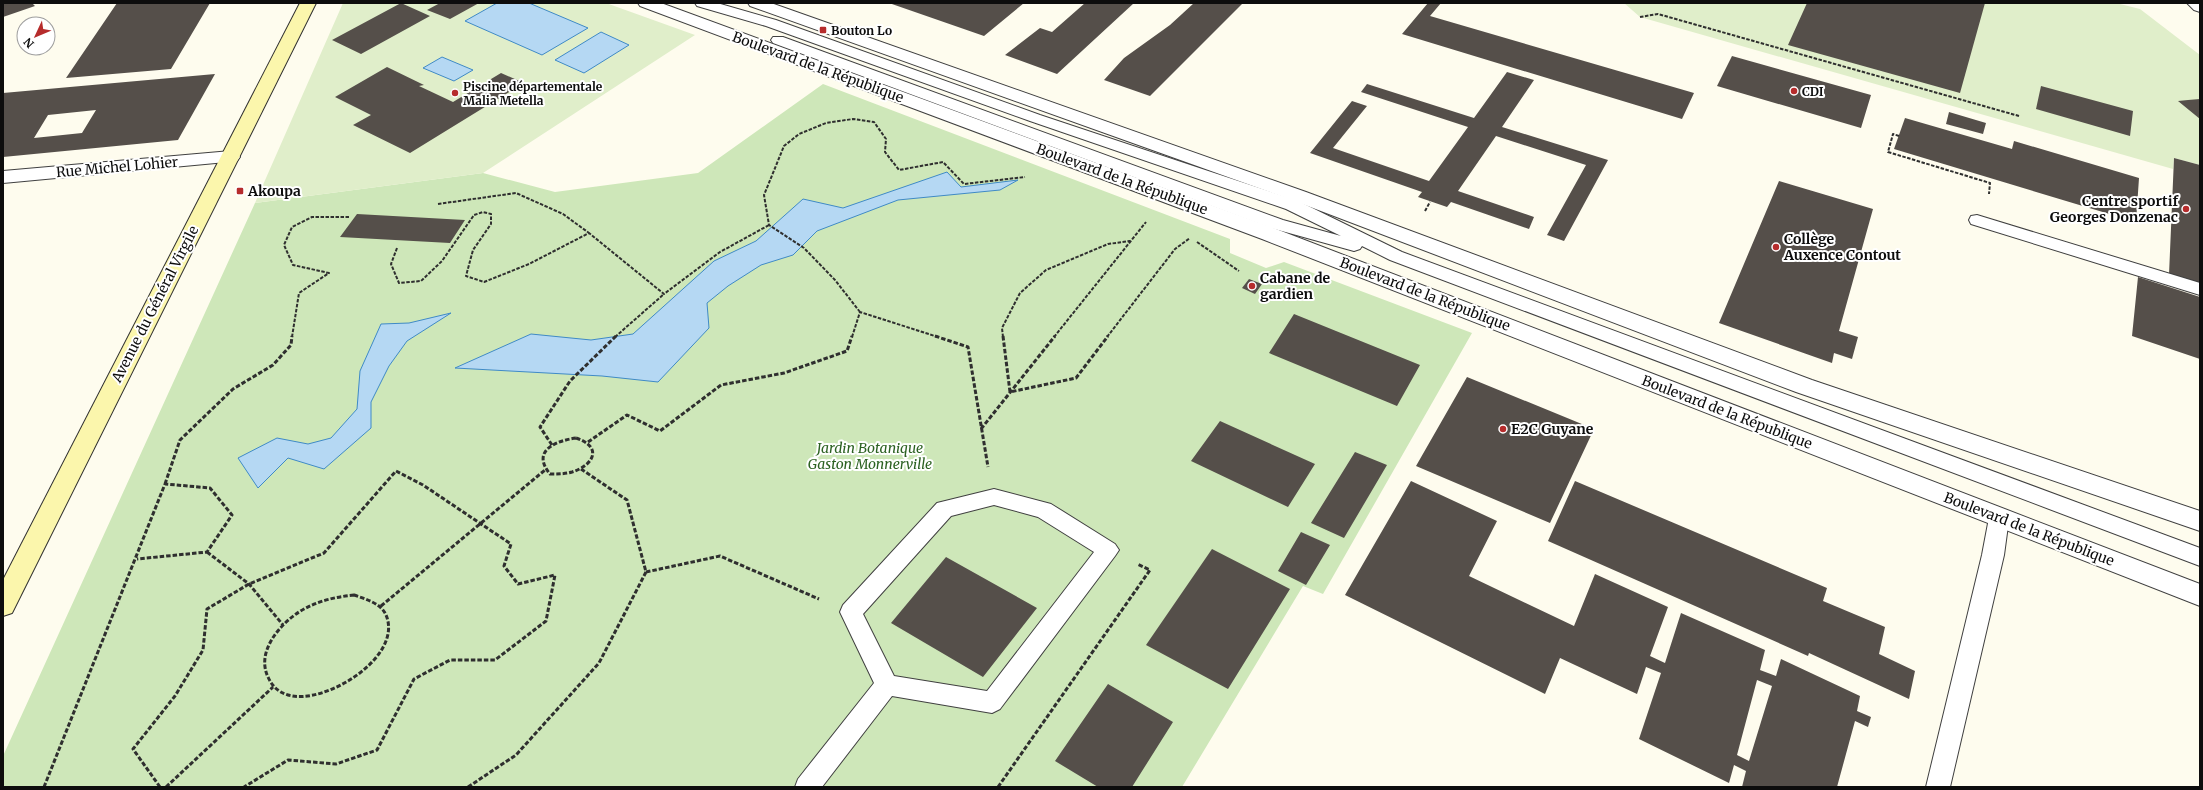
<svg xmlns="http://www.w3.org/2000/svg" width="2203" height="790" viewBox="0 0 2203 790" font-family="Merriweather,serif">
	<rect width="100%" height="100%" fill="#fefcee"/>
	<!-- green -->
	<path fill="#cee7b9" d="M 823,84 L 1230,239 L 1230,253 L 1266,268 L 1284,262 L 1472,333 L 1323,594 L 1303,586 L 1182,787 L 3,787 L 3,756 L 255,203 L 483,173 L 555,192 L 698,173 Z"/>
	<!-- pitch -->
	<path fill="#e0eeca" d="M 343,3 L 606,3 L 695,35 L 483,173 L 255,203 Z
		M 1624,3 L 2116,3 L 2140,9 L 2200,55 L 2200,165 L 2174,158 L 2173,169 L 1640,17 Z"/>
	<!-- water -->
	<path fill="#b5d8f3" stroke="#3f8ac6" d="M 497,3 L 529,3 L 588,28 L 542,55 L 465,21 Z
		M 601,32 L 629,45 L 584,73 L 555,60 Z
		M 442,57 L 473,70 L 454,81 L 423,68 Z
		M 947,172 L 961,187 L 1018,180 L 1000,190 L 898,200 L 817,231 L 793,255 L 761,265 L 728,286 L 707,303 L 709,328 L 658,382 L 602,376 L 455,368 L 531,334 L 591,340 L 633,334 L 714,261 L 756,241 L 803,199 L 843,208 Z
		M 451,313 L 407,341 L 389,366 L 371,402 L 371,428 L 324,469 L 288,458 L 258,488 L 238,458 L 277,438 L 308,444 L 331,438 L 357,409 L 360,371 L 381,324 L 409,323 Z"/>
	<!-- building -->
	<path fill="#554f4a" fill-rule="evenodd" d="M 3,3 L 32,3 L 35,6 L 3,17 Z
		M 117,3 L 210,3 L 171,69 L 66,78 Z
		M 401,3 L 430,16 L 361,54 L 332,40 Z
		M 440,3 L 479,3 L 450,19 L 427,10 Z
		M 889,3 L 1024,3 L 984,36 Z
		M 1085,3 L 1134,3 L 1057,74 L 1005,55 L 1040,28 L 1052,32 Z
		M 1194,3 L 1243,3 L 1150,96 L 1104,80 L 1124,58 L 1170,25 Z
		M 1428,3 L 1441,3 L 1430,16 L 1694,93 L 1682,119 L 1402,34 Z
		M 1807,3 L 1985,3 L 1960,93 L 1788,45 Z
		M 1732,56 L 1871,95 L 1861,128 L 1717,86 Z
		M 387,67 L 424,85 L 419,86 L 453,102 L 501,73 L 524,83 L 410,153 L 353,125 L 371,115 L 335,97 Z
		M 1507,72 L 1534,80 L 1502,127 L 1608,160 L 1564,241 L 1547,235 L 1586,165 L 1496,136 L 1458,191 L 1534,217 L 1529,229 L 1451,202 L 1447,207 L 1418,197 L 1422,192 L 1310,153 L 1352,101 L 1367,106 L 1333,148 L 1429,181 L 1468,127 L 1361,92 L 1367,84 L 1474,118 Z
		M 215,74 L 178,140 L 3,157 L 3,93 ZM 96,110 L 82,133 L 34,138 L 48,115 Z
		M 2041,86 L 2133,111 L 2130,136 L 2036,109 Z
		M 2200,99 L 2200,119 L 2178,101 L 2188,100 Z
		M 1949,112 L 1986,123 L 1983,134 L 1946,124 Z
		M 1905,118 L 2012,149 L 2014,141 L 2139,178 L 2136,222 L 1894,149 Z
		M 2174,158 L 2200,165 L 2200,285 L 2169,275 Z
		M 1779,181 L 1873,209 L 1839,331 L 1858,337 L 1852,359 L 1834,353 L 1832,363 L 1719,323 Z
		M 357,214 L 465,220 L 450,243 L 340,237 Z
		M 2138,277 L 2200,297 L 2200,359 L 2132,336 Z
		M 1249,279 L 1262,284 L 1255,294 L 1242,288 Z
		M 1294,314 L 1420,365 L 1397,406 L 1269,353 Z
		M 1467,377 L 1594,429 L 1550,523 L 1416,466 Z
		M 1220,421 L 1315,464 L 1288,507 L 1191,461 Z
		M 1355,452 L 1387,465 L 1344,538 L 1311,523 Z
		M 1411,481 L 1497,521 L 1469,576 L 1574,626 L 1595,574 L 1668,607 L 1650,656 L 1665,663 L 1681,613 L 1765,650 L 1760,670 L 1776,676 L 1781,659 L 1860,696 L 1857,711 L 1871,717 L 1868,727 L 1855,721 L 1837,787 L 1742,787 L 1746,771 L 1734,765 L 1729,783 L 1639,739 L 1661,673 L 1646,667 L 1637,694 L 1560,658 L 1545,694 L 1345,595 ZM 1757,680 L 1772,686 L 1749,761 L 1737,755 Z
		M 1575,481 L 1827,588 L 1823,601 L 1885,627 L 1879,654 L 1915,671 L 1909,699 L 1809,653 L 1808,656 L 1548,541 Z
		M 1301,532 L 1330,545 L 1306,585 L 1278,571 Z
		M 1212,549 L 1290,589 L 1228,689 L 1146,645 Z
		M 946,557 L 1037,608 L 983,677 L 891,623 Z
		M 1108,684 L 1173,722 L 1132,787 L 1098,787 L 1055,761 Z"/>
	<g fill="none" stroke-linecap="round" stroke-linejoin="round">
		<defs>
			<path id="service" d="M 695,3 L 717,3 L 776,20 L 1040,115 L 1298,201 L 1402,252 L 2200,548 L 2200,566 L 1390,260 L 1362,246 L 1360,249 L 1354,251 L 1271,228 L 773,43 L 771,40 L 773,37 L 783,37 L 1283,220 L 1341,236 L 1286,209 L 1030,121 L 766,26 L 697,6 Z
				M 1977,215 L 2200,283 L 2200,295 L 1971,224 L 1969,220 L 1971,216 Z
				M 994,489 L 1051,504 L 1115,544 L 1119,550 L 1115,556 L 1000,709 L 992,713 L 892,696 L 822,787 L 795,787 L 798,779 L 874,683 L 840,612 L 843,605 L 937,503 ZM 994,505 L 1038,517 L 1094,552 L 987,691 L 894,676 L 863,614 L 951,516 Z
				M 1999,510 L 2006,512 L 2009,518 L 2004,555 L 1950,787 L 1926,787 L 1982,555 L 1989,518 L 1992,512 Z"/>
			<path id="minor" d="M 231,151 L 237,153 L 240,157 L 237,161 L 3,183 L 3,171 Z"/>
			<path id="tertiary" d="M 638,3 L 661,3 L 1276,229 L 2200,584 L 2200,606 L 1262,239 L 640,6 Z
				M 748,3 L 771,3 L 1306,192 L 1812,380 L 2200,511 L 2200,531 L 1796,392 L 1292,200 L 750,6 Z
				M 2187,3 L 2200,3 L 2200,12 L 2194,10 Z"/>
			<path id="secondary" d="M 300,3 L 316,3 L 12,613 L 3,616 L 3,580 Z"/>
		</defs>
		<!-- service casing -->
		<use href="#service" stroke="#404040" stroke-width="2"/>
		<!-- minor casing -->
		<use href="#minor" stroke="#404040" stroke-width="2"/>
		<!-- tertiary casing -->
		<use href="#tertiary" stroke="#404040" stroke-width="2"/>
		<!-- secondary casing -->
		<use href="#secondary" stroke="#2f2f2f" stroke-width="2"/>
		<!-- path-far1 -->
		<path stroke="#2f2f2f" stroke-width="2" stroke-dasharray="3.5 1.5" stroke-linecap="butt" d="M 1640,17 L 1658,14 L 2019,116
			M 1899,136 L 1893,134 L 1888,152 L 1990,183 L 1989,194
			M 438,204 L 516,193 L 563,214 L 589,233
			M 1425,211 L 1430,202
			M 1197,242 L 1239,271
			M 397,248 L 391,264 L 399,283 L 421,281 L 442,261 L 474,215 L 483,212 L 491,214 L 491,224 L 473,250 L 466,276 L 484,282 L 529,264 L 589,233 L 664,294 L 720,252 L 769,225
			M 860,312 L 835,280 L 804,248 L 769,225 L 764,195 L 784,146 L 799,134 L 826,123 L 853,119 L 874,122 L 886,139 L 885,152 L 899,170 L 943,162 L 964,184 L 1025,177
			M 292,337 L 299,293 L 329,273 L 293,265 L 284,245 L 292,227 L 312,217 L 349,217
			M 615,337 L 664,294
			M 852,337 L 860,312 L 938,337
			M 1003,337 L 1002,328 L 1020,293 L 1046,270 L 1108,244 L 1130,241
			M 1054,337 L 1146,222
			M 1107,337 L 1175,249 L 1190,238"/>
		<!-- path -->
		<path stroke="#2f2f2f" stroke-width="3" stroke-dasharray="4.5 2" stroke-linecap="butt" d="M 935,336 L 968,347 L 988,467
			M 1003,336 L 1010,392 L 1076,378 L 1108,336
			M 981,429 L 1055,336
			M 576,438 C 603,447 594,465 572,472 C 565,474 558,474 550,474 C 531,451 555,441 576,438 Z
			M 588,442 L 627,415 L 660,431 L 721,385 L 784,373 L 847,351 L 852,336
			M 552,445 L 540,427 L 570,381 L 616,336
			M 165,484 L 180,440 L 233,389 L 273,365 L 291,345 L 292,336
			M 207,552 L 249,584 L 283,625
			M 646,572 L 720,556 L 819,599
			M 354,595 C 365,599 381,603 386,615 C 404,657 324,706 288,695 C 278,692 272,686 268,677 C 256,652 279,625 299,612 C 316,601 335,597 354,595 Z
			M 381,606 L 545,470
			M 44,787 L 165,484 L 210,488 L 232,515 L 207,552 L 137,559
			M 160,787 L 133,749 L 175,696 L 203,650 L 207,609 L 249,584 L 324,553 L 396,471 L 423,485 L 511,544 L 504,566 L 518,584 L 555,575 L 546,621 L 495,660 L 450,660 L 414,679 L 377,750 L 336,764 L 288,760 L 244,787
			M 166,787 L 273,687
			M 468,787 L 516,755 L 599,663 L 646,572 L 627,500 L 581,469
			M 998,787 L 1150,570 L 1137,564"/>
		<!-- service -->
		<use href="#service" fill="#fff" fill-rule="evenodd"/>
		<!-- minor -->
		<use href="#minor" fill="#fff" fill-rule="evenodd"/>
		<!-- tertiary -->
		<use href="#tertiary" fill="#fff" fill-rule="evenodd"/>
		<!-- secondary -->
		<use href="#secondary" fill="#fbf6ac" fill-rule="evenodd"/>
	</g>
	<!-- markers -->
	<g fill="#b62c2c" stroke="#fff" stroke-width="1.5">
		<rect x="819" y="26" width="8" height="8" rx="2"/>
		<circle cx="1794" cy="91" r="4"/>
		<circle cx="455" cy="93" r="4"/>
		<rect x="236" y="187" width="8" height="8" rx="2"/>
		<circle cx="2186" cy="209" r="4"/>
		<circle cx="1776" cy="247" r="4"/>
		<circle cx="1252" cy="286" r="4"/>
		<circle cx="1503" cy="429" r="4"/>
	</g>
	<g text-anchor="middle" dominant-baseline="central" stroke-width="4" stroke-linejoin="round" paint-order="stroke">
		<!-- far-poi labels -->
		<g font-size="12" font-weight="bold" fill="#0d0d0d" stroke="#fff" text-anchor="start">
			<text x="831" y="30">Bouton Lo</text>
			<text x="463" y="86">Piscine départementale<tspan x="463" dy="14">Malia Metella</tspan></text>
			<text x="1802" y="91">CDI</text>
		</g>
		<!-- street labels -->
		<g font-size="14" fill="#0d0d0d" stroke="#fff">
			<text transform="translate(818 67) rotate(20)">Boulevard de la République</text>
			<text transform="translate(117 167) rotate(-5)">Rue Michel Lohier</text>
			<text transform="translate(1122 179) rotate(20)">Boulevard de la République</text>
			<text transform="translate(1425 294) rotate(21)">Boulevard de la République</text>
			<text transform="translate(155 304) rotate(-63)">Avenue du Général Virgile</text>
			<text transform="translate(1727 412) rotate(21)">Boulevard de la République</text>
			<text transform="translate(2029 529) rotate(21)">Boulevard de la République</text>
		</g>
		<!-- poi labels -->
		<g font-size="14" font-weight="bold" fill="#0d0d0d" stroke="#fff" text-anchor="start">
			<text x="248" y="191">Akoupa</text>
			<text x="2178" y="201" text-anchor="end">Centre sportif<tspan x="2178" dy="16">Georges Donzenac</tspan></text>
			<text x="1784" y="239">Collège<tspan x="1784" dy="16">Auxence Contout</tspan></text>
			<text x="1260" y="278">Cabane de<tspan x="1260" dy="16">gardien</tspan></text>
			<text x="1511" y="429">E2C Guyane</text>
		</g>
		<!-- park labels -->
		<g font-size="14" font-style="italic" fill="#2b6121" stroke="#fff">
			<text x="870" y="448">Jardin Botanique<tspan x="870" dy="16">Gaston Monnerville</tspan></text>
		</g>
	</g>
	<!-- border -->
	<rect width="2203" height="790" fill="none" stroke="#0d0d0d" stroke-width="8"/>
	<!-- north arrow -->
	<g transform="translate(36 36) rotate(226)"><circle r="19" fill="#ffffff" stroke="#9e9e9e"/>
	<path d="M0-3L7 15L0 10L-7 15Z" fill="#b62c2c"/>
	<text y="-6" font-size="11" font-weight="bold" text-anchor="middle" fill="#0d0d0d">N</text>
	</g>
</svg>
